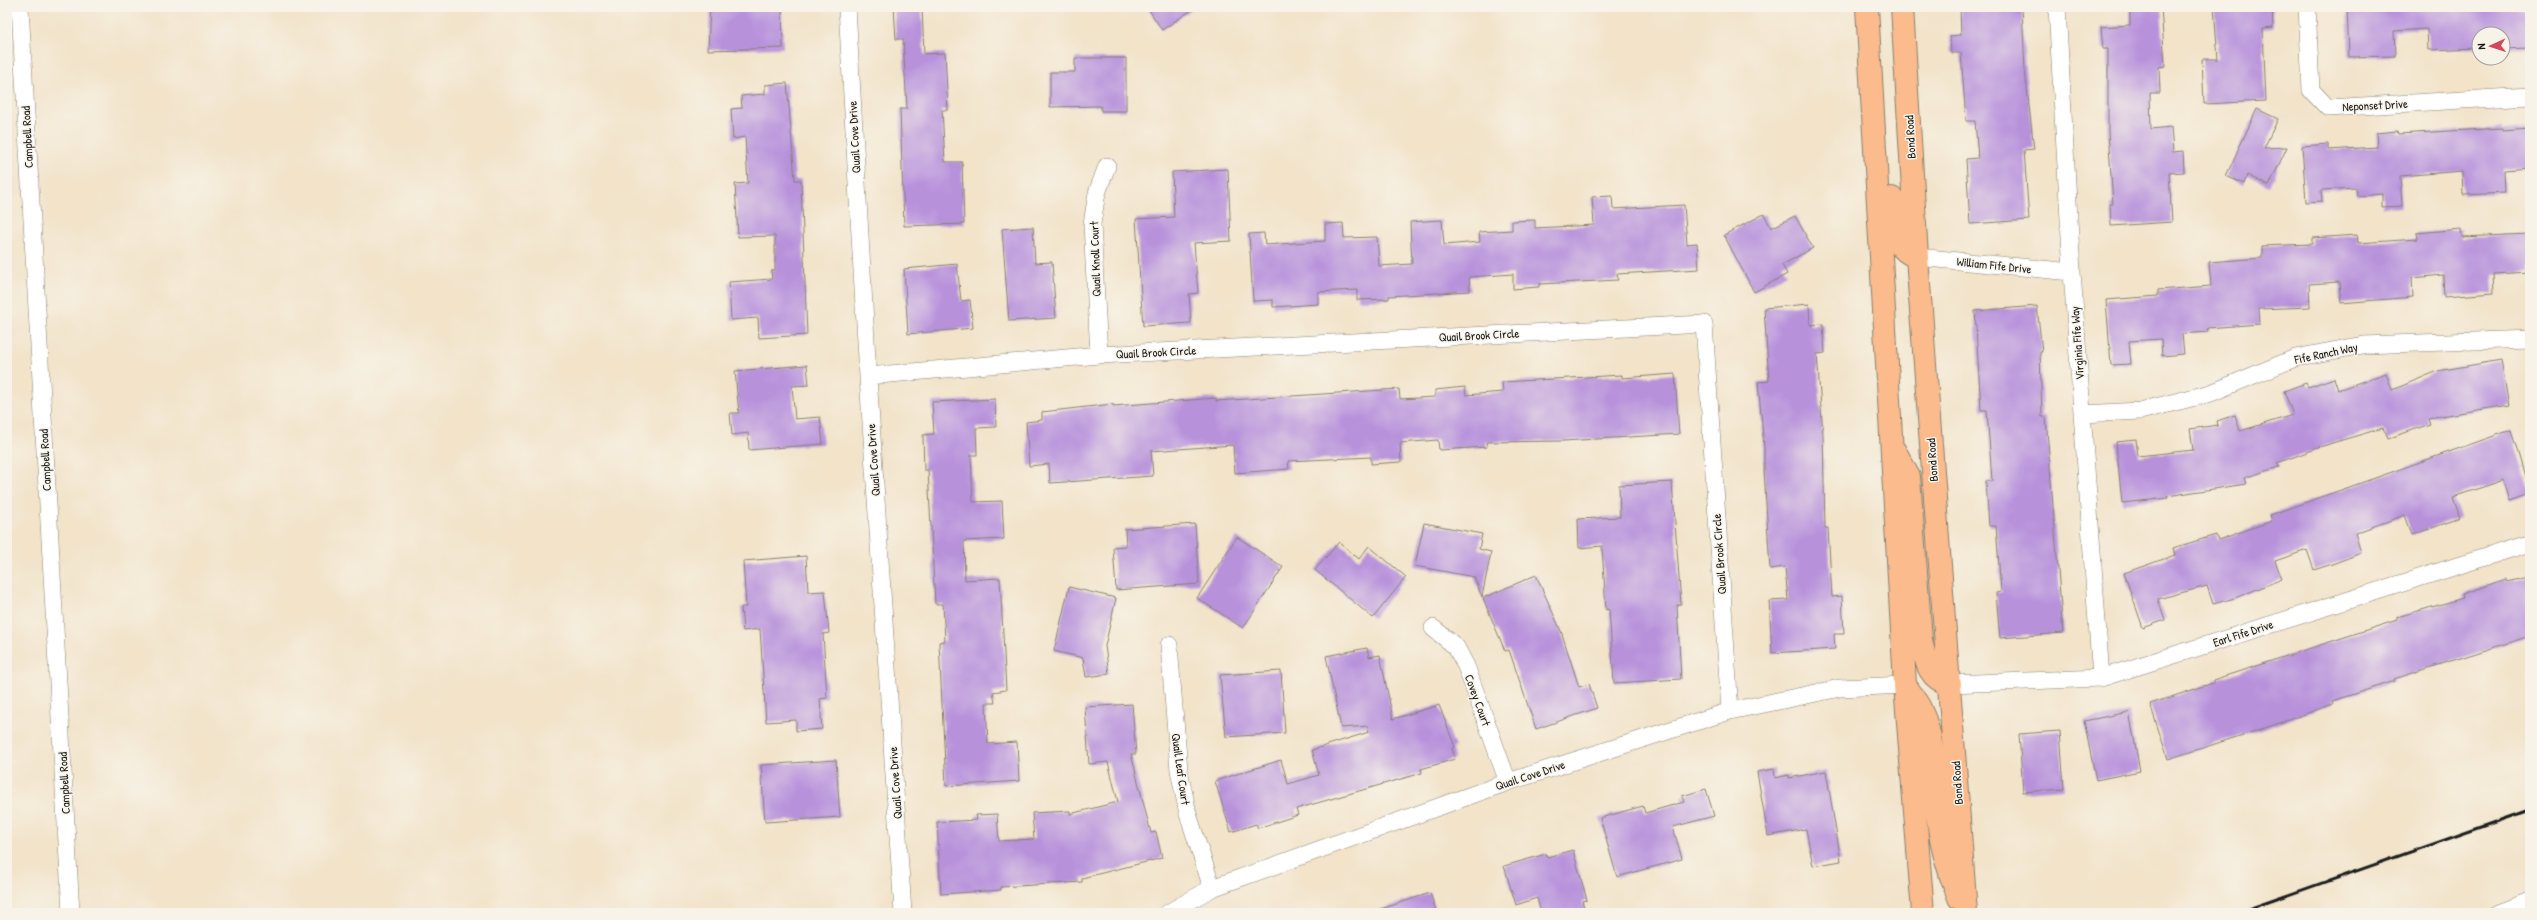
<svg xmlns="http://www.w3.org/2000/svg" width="2537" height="920" viewBox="0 0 2537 920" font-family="'Patrick Hand',sans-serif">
	<rect width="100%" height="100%" fill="#f7f3e8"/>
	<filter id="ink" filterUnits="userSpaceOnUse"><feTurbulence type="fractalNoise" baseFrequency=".025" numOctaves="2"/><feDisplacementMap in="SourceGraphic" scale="8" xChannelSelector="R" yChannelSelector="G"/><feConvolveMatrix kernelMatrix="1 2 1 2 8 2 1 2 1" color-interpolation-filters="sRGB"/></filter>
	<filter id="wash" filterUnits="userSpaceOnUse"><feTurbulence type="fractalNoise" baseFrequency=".012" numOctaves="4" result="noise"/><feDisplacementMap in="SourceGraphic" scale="16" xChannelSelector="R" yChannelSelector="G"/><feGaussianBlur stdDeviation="0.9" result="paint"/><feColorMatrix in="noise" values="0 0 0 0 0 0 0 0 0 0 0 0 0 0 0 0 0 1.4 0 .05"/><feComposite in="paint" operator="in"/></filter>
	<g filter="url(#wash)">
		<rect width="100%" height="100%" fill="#f2e3c9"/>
		<g id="blocks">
			<!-- building -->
			<path fill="#b792db" d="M 710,7 L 782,7 L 783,48 L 708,50 Z
				M 894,7 L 922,7 L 924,54 L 945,53 L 948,110 L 942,110 L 945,162 L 962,162 L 964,224 L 904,226 L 900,109 L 907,109 L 903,39 L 896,39 Z
				M 1147,7 L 1196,7 L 1162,30 Z
				M 1960,7 L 2022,7 L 2025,71 L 2034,149 L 2024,150 L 2029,220 L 1970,224 L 1966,159 L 1978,158 L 1975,121 L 1966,121 L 1961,53 L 1951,53 L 1950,36 L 1961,35 Z
				M 2130,7 L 2161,7 L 2165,66 L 2159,67 L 2160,93 L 2150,93 L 2151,129 L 2171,127 L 2173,152 L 2183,151 L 2184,172 L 2169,173 L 2172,222 L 2111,226 L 2110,204 L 2113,204 L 2108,132 L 2108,49 L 2103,49 L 2101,27 L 2130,25 Z
				M 2214,7 L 2272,7 L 2273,28 L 2263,29 L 2266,101 L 2204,104 L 2202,59 L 2218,59 Z
				M 2347,7 L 2530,7 L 2530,48 L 2503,49 L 2503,34 L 2479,34 L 2479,48 L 2428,50 L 2427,29 L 2394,31 L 2395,56 L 2349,57 Z
				M 1075,58 L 1126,58 L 1126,111 L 1101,111 L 1101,106 L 1050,107 L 1050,72 L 1075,72 Z
				M 787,83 L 795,180 L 801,180 L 807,335 L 759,338 L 758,318 L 731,320 L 729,282 L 772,279 L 771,271 L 775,270 L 775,236 L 738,237 L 735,184 L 748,183 L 745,137 L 733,139 L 731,109 L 742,108 L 741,96 L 765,94 L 765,85 Z
				M 2257,109 L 2278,119 L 2264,148 L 2287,147 L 2269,186 L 2247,175 L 2244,184 L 2226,176 Z
				M 2502,128 L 2502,131 L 2530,129 L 2530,168 L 2504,170 L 2505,193 L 2463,195 L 2462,171 L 2400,176 L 2402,206 L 2382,207 L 2382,194 L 2357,196 L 2356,188 L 2321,190 L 2322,201 L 2306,202 L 2302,146 L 2328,144 L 2328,150 L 2377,147 L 2376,133 L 2397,131 L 2398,134 Z
				M 1228,169 L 1231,241 L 1194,243 L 1198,293 L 1189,294 L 1191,323 L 1143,326 L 1136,219 L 1174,217 L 1172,172 Z
				M 1612,196 L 1613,209 L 1684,205 L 1687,244 L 1697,243 L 1699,269 L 1617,274 L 1618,280 L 1539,284 L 1539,287 L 1513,289 L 1513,274 L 1469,277 L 1470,291 L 1389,296 L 1389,299 L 1357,300 L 1357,290 L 1318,292 L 1318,304 L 1273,307 L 1273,300 L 1253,301 L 1249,234 L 1264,233 L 1265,245 L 1325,241 L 1325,224 L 1343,223 L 1344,238 L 1377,237 L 1379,266 L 1412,264 L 1410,222 L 1442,220 L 1444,245 L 1480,242 L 1479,232 L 1512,230 L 1512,221 L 1535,220 L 1535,228 L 1594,225 L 1592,197 Z
				M 1764,214 L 1771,228 L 1795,216 L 1813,248 L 1782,265 L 1787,274 L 1754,292 L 1724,235 Z
				M 1033,227 L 1035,263 L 1052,262 L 1056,318 L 1009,321 L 1002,229 Z
				M 2461,229 L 2462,237 L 2530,234 L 2530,272 L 2493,274 L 2494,293 L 2444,297 L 2443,275 L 2412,278 L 2413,297 L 2341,303 L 2339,282 L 2309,284 L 2310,307 L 2259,309 L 2260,324 L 2207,328 L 2208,332 L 2182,334 L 2184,354 L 2162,356 L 2161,339 L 2129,341 L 2131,364 L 2111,365 L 2106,300 L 2158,296 L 2158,290 L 2211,286 L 2209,262 L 2262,258 L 2262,246 L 2312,244 L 2312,238 L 2357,235 L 2358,243 L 2417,239 L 2416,233 Z
				M 957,264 L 961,301 L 970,300 L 973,328 L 908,334 L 904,269 Z
				M 1809,304 L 1810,325 L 1823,324 L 1825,353 L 1817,354 L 1823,435 L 1825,528 L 1828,528 L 1832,597 L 1842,596 L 1844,634 L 1834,634 L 1835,649 L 1772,653 L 1769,601 L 1788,600 L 1785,567 L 1770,569 L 1764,470 L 1764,447 L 1758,382 L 1769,381 L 1764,308 Z
				M 2037,306 L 2042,352 L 2040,352 L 2042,417 L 2046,417 L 2063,633 L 2000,638 L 1996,593 L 2001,592 L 1996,526 L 1989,526 L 1986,481 L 1992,481 L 1987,410 L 1981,410 L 1975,311 Z
				M 2501,360 L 2509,405 L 2428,418 L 2430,424 L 2387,439 L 2383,428 L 2332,443 L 2277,463 L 2279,467 L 2244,478 L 2246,484 L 2167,496 L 2168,498 L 2122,503 L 2116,442 L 2136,440 L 2138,456 L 2193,450 L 2190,429 L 2218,425 L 2217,421 L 2235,415 L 2240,431 L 2293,415 L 2284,391 L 2306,383 L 2308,387 L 2334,378 L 2338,390 L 2386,373 L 2392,390 L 2438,371 Z
				M 807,365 L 809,385 L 792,386 L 795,419 L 820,417 L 823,444 L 749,450 L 748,433 L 732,435 L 730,413 L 739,413 L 735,371 Z
				M 1675,374 L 1679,434 L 1563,441 L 1486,442 L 1487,447 L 1439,450 L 1438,440 L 1400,443 L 1401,462 L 1371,464 L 1371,457 L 1288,461 L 1289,469 L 1235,473 L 1233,445 L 1151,451 L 1153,476 L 1050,483 L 1049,464 L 1029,466 L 1026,422 L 1042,420 L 1042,412 L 1113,404 L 1113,406 L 1216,398 L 1216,401 L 1399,389 L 1400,399 L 1435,397 L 1435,390 L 1465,387 L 1466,395 L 1503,392 L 1502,382 L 1622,375 L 1622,378 Z
				M 995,399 L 996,427 L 976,428 L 977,455 L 971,455 L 973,502 L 1002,501 L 1004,539 L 964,541 L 965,580 L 1000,578 L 1006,690 L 993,692 L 995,703 L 986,703 L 988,744 L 1017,742 L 1019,781 L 946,786 L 939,642 L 945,641 L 943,604 L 935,604 L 928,470 L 924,470 L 923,435 L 934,434 L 932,402 Z
				M 2511,430 L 2530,493 L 2510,500 L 2504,480 L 2453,497 L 2460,518 L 2412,535 L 2405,515 L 2355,533 L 2361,553 L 2335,563 L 2314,570 L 2307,550 L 2275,561 L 2282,579 L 2235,598 L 2213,604 L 2207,586 L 2158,599 L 2165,620 L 2143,628 L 2124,573 L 2175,555 L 2173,548 L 2216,535 L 2218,540 L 2272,521 L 2270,515 Z
				M 1672,482 L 1681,604 L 1677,605 L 1681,679 L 1614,683 L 1609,609 L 1606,610 L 1602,546 L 1579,548 L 1578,519 L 1620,517 L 1619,485 Z
				M 1424,523 L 1482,534 L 1479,549 L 1491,552 L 1482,597 L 1474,577 L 1415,566 Z
				M 1195,524 L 1199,584 L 1116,590 L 1113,547 L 1126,546 L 1125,529 Z
				M 1237,537 L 1283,567 L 1243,628 L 1197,598 Z
				M 1339,542 L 1359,559 L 1369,546 L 1406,577 L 1373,618 L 1315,570 Z
				M 806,556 L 808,592 L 825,591 L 829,633 L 823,634 L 827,698 L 820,699 L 822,729 L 796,731 L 796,720 L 766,722 L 760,629 L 743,631 L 741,607 L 746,607 L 743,561 Z
				M 1536,575 L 1561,631 L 1579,687 L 1589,684 L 1597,708 L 1536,729 L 1509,650 L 1505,651 L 1483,598 Z
				M 2530,577 L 2530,636 L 2394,679 L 2395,681 L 2332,701 L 2333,704 L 2274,725 L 2168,759 L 2150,704 L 2213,683 L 2213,680 L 2397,620 L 2397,617 L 2463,598 L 2462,594 L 2506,579 L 2506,582 Z
				M 1069,587 L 1116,598 L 1105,646 L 1109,674 L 1086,677 L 1083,658 L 1054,651 Z
				M 1367,648 L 1369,657 L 1380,655 L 1393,719 L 1439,705 L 1455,747 L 1452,748 L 1455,759 L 1421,769 L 1422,773 L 1296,809 L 1298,815 L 1258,828 L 1256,824 L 1231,832 L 1215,781 L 1281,760 L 1288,784 L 1319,775 L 1312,750 L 1369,732 L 1368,726 L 1341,728 L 1326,656 Z
				M 1281,671 L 1285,733 L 1226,737 L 1220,675 Z
				M 1132,704 L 1136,754 L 1131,754 L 1151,833 L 1156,832 L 1162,858 L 1082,878 L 1082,882 L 1001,887 L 1001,890 L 941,894 L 937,822 L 977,820 L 976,815 L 997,814 L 999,841 L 1034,839 L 1032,813 L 1070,811 L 1070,814 L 1118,802 L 1108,762 L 1089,764 L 1085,707 Z
				M 2129,712 L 2140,771 L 2096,780 L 2084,721 Z
				M 2060,731 L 2064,789 L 2023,792 L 2019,734 Z
				M 836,760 L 840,817 L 765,822 L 761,765 Z
				M 1774,769 L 1775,778 L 1789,775 L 1789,778 L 1826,771 L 1841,861 L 1813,866 L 1806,829 L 1768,836 L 1757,772 Z
				M 1706,789 L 1714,816 L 1673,827 L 1682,859 L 1617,877 L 1600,818 L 1643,806 L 1645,813 L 1684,802 L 1682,796 Z
				M 1573,850 L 1587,900 L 1582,901 L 1586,913 L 1541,913 L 1537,898 L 1516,905 L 1504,866 L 1546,854 L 1547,857 Z
				M 1430,893 L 1437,913 L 1379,913 L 1378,910 Z"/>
		</g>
	</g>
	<g filter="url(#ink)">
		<use href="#blocks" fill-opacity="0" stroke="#878072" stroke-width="1"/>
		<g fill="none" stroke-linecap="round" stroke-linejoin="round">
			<defs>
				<path id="street" d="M 20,7 L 71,913
					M 847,7 L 868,376 L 903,913
					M 2057,7 L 2072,272 L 2101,678
					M 2307,7 L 2311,90 L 2328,108 L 2530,96
					M 1917,257 L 2072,272
					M 1099,355 L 1092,224 L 1097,193 L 1107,166
					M 868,376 L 1099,355 L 1704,324 L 1730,711
					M 2082,414 L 2140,411 L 2211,393 L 2295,358 L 2363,345 L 2530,339
					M 1433,628 L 1456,647 L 1466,666 L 1508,782
					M 1169,645 L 1179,770 L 1188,814 L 1212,888
					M 1950,684 L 2101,678 L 2530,543
					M 1168,913 L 1212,888 L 1508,782 L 1730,711 L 1840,688 L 1905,685
					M 2498,913 L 2530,901"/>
				<path id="primary" d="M 1867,7 L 1905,685 L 1923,913
					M 1902,7 L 1917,257 L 1966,913
					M 1892,198 C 1894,221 1890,249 1917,257
					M 1895,451 L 1909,477 L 1921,640 C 1926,660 1927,679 1950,684
					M 1905,685 C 1939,727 1931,763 1937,813 C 1940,842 1948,871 1959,898"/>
			</defs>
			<!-- street casing -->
			<use href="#street" stroke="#878072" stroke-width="18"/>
			<!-- primary casing -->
			<use href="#primary" stroke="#878072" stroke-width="24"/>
			<!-- street -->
			<use href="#street" stroke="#fff" stroke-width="17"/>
			<!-- primary -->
			<use href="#primary" stroke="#fbbb8c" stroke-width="22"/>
			<!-- rail -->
			<path stroke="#1c1c1c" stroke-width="3" d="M 2237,913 L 2530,810"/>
		</g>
	</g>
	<g text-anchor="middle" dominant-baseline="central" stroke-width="3" stroke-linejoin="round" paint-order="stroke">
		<!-- street labels -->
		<g font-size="12" fill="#1c1c1c" stroke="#f7f3e8">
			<text transform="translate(2375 105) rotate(-3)">Neponset Drive</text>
			<text transform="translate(27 137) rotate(-93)">Campbell Road</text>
			<text transform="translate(854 137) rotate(-93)">Quail Cove Drive</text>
			<text transform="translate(1910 137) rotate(-93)">Bond Road</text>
			<text transform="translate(1095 259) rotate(-92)">Quail Knoll Court</text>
			<text transform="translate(1994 265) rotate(6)">William Fife Drive</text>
			<text transform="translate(1479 335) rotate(-3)">Quail Brook Circle</text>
			<text transform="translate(2077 343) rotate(-94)">Virginia Fife Way</text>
			<text transform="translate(1156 352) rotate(-3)">Quail Brook Circle</text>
			<text transform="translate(2326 353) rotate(-12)">Fife Ranch Way</text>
			<text transform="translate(45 460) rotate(-93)">Campbell Road</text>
			<text transform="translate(873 460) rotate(-94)">Quail Cove Drive</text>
			<text transform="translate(1932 460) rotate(-94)">Bond Road</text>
			<text transform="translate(1719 554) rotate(-94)">Quail Brook Circle</text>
			<text transform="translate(2243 633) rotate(-18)">Earl Fife Drive</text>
			<text transform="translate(1478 700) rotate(70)">Covey Court</text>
			<text transform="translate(1181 769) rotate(82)">Quail Leaf Court</text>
			<text transform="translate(1530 775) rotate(-18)">Quail Cove Drive</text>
			<text transform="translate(64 783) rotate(-93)">Campbell Road</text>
			<text transform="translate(895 783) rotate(-94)">Quail Cove Drive</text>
			<text transform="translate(1957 783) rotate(-94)">Bond Road</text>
		</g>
	</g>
	<!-- margin -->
	<rect width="2537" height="920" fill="none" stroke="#f7f3e8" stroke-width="24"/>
	<!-- north arrow -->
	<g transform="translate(2491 46) rotate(267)"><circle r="19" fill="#f7f3e8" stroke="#9f9d96"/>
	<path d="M0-3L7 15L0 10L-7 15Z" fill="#d1495b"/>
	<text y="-6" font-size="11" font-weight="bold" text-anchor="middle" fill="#1c1c1c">N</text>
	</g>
</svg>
